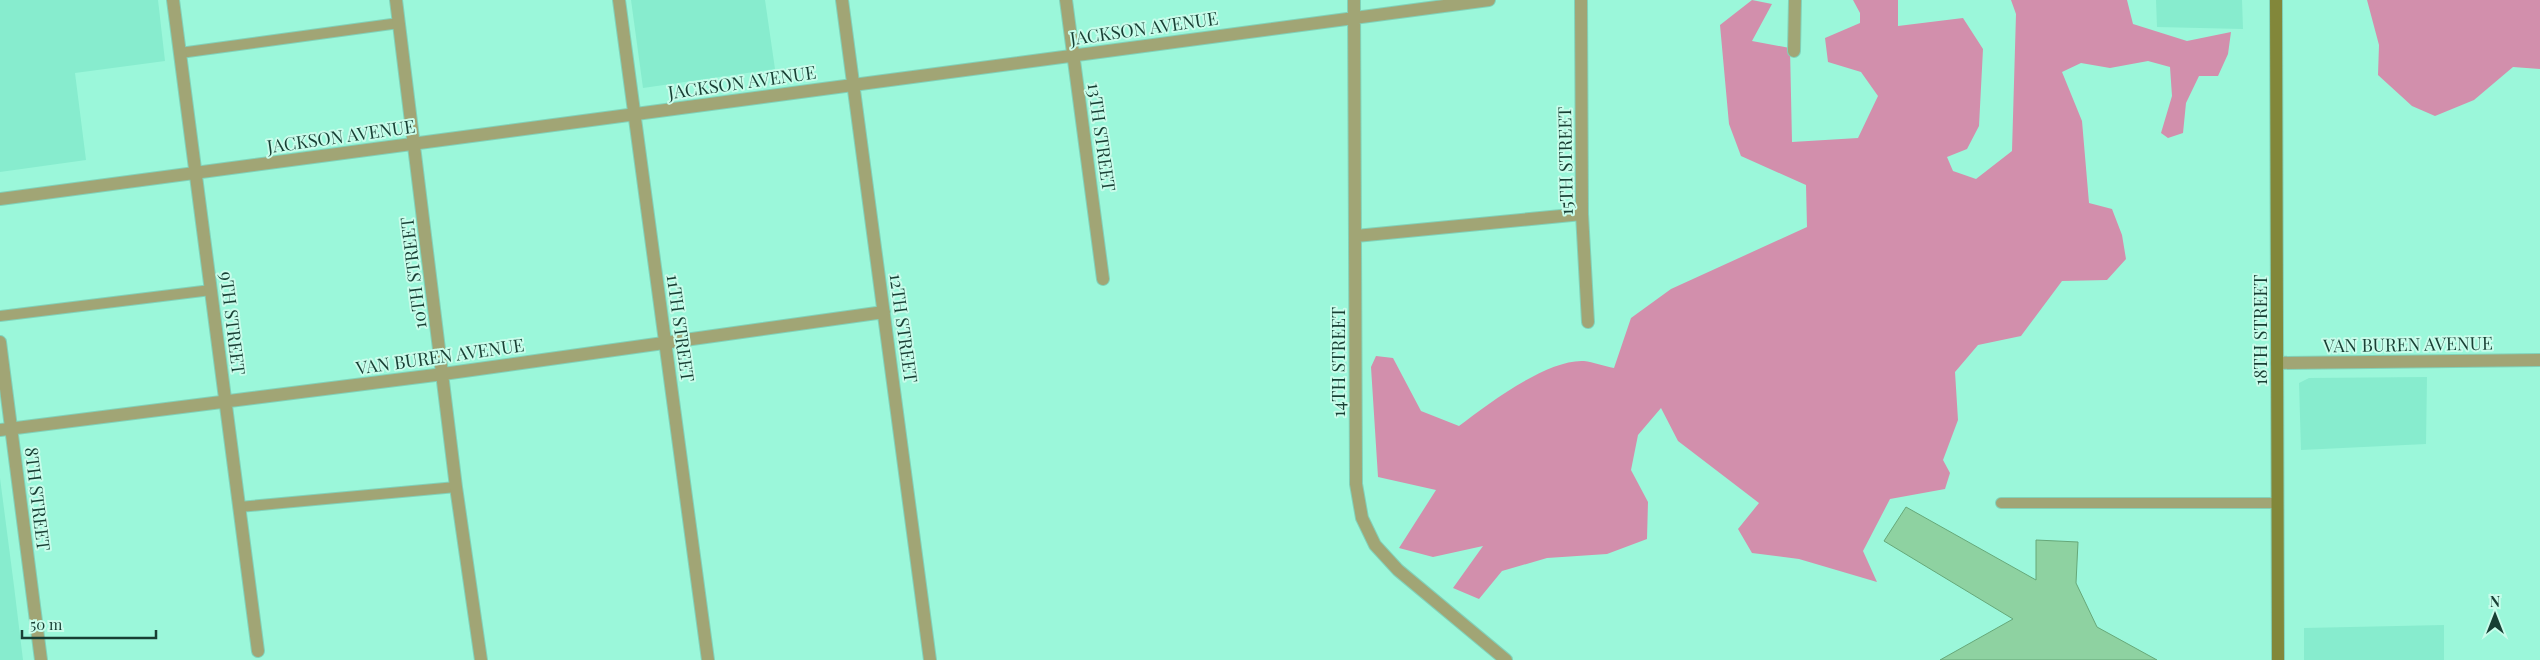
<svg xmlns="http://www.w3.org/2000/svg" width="2540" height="660" viewBox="0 0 2540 660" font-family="'Playfair Display',serif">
	<rect width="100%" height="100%" fill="#9bf7da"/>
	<!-- built -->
	<path fill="#87ecce" d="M 0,0 L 158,0 L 165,61 L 75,73 L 86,160 L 0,172 Z
		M 631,0 L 765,0 L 775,69 L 643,88 Z
		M 2156,0 L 2242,0 L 2243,29 L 2157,27 Z
		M 2427,377 L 2426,444 L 2301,450 L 2299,383 L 2309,378 Z
		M 0,478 L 14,586 L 23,660 L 0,660 Z
		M 2444,625 L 2444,660 L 2304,660 L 2304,628 Z"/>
	<!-- forest -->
	<path fill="#d28fac" d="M 1752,0 L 1772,4 L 1752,41 L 1790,48 L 1792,142 L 1858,138 L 1878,96 L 1861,72 L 1828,62 L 1825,38 L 1860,23 L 1860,13 L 1853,0 L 1898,0 L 1898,26 L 1963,18 L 1983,49 L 1979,126 L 1967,149 L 1947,157 L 1953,171 L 1976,179 L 2012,151 L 2016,14 L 2011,0 L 2127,0 L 2133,24 L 2187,41 L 2231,32 L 2228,54 L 2218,76 L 2199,76 L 2186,103 L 2183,133 L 2168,138 L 2161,133 L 2172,96 L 2170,67 L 2148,61 L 2110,68 L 2081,63 L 2062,72 L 2082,121 L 2089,203 L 2112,209 L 2122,235 L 2126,259 L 2107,280 L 2062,281 L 2021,336 L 1978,345 L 1955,372 L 1958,420 L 1943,460 L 1950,473 L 1945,489 L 1890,499 L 1863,551 L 1877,582 L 1799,559 L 1752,553 L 1738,529 L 1759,503 L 1678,441 L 1661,408 L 1638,435 L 1631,470 L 1648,502 L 1647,539 L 1607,554 L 1547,558 L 1502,571 L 1479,599 L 1453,588 L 1483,546 L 1433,557 L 1399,548 L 1436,490 L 1378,477 L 1371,367 L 1376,356 L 1393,358 L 1421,411 L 1459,426 C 1488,404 1547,359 1584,361 C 1593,362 1604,366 1614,368 L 1631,318 L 1671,289 L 1807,227 L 1806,185 L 1741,156 L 1729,124 L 1720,25 Z
		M 2367,0 L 2540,0 L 2540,69 L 2513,67 L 2474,100 L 2435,116 L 2412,106 L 2378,75 L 2379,45 Z"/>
	<!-- building -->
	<path fill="#8ed2a1" stroke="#66a879" d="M 1906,507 L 2036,580 L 2036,540 L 2078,542 L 2076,583 L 2097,627 L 2157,660 L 1940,660 L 2013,619 L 1884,541 Z"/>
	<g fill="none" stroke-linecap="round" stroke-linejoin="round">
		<defs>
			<path id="service" d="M 180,53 L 399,23
				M 0,316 L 211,290
				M 2001,503 L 2277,503
				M 239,507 L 456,487"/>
			<path id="minor" d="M 173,0 L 258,651
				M 396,0 L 456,487 L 481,660
				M 619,0 L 708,660
				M 842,0 L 930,660
				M 1066,0 L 1103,279
				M 1354,0 L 1356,484 L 1362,518 L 1375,545 L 1398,570 L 1506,660
				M 1581,0 L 1582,214 L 1588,322
				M 1794,51 L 1795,0
				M 0,199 L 1489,0
				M 1356,236 L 1582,214
				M 0,342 L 41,660
				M 2277,363 L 2540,360
				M 0,430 L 443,374 L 884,312"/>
			<path id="secondary" d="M 2276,0 L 2278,660"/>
		</defs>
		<!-- service casing -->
		<use href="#service" stroke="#81d2b9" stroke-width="12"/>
		<!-- minor casing -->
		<use href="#minor" stroke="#81d2b9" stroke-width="14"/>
		<!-- secondary casing -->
		<use href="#secondary" stroke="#81d2b9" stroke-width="14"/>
		<!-- service -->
		<use href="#service" stroke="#a1a575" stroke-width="10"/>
		<!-- minor -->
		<use href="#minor" stroke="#a1a575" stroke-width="12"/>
		<!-- secondary -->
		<use href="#secondary" stroke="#82873a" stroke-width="12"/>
	</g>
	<g text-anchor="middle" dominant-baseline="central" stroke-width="4" stroke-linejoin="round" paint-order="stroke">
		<!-- street labels -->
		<g font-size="18" fill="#183f34" stroke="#c8fcea">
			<text transform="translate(1144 28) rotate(-8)">JACKSON AVENUE</text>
			<text transform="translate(742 82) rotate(-8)">JACKSON AVENUE</text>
			<text transform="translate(341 136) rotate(-8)">JACKSON AVENUE</text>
			<text transform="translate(1102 137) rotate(82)">13TH STREET</text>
			<text transform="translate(1565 161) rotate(-91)">15TH STREET</text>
			<text transform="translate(413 273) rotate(-97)">10TH STREET</text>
			<text transform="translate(233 323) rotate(83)">9TH STREET</text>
			<text transform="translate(681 328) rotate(82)">11TH STREET</text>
			<text transform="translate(904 328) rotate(82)">12TH STREET</text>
			<text transform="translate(2260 330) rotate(-90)">18TH STREET</text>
			<text transform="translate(2408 344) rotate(-1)">VAN BUREN AVENUE</text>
			<text transform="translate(440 356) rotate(-8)">VAN BUREN AVENUE</text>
			<text transform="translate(1338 362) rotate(-90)">14TH STREET</text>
			<text transform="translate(38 499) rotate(83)">8TH STREET</text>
		</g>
	</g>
	<!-- north arrow -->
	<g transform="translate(2495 615)" stroke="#c8fcea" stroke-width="4" paint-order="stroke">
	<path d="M0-4L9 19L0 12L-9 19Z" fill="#183f34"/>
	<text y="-8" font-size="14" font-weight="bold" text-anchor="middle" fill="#183f34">N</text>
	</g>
	<!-- scale -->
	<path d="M22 630v8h134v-8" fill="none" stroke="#183f34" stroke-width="2.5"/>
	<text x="30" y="630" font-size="15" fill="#183f34" stroke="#c8fcea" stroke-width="4" paint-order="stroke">50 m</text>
</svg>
